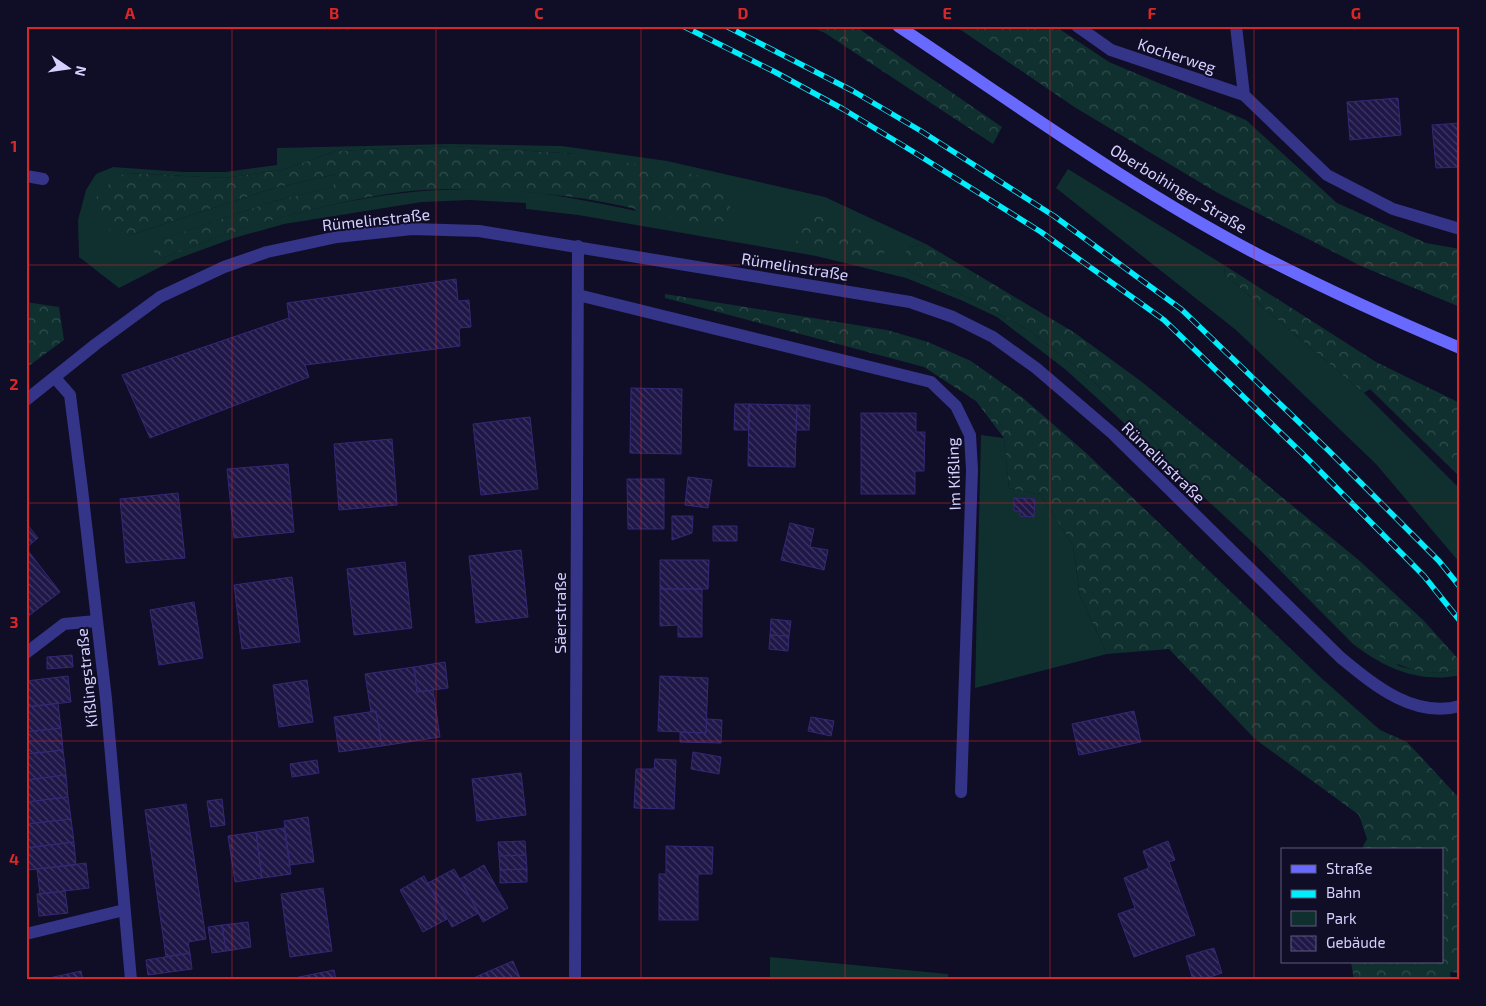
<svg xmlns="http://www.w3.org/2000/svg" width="1486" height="1006" viewBox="0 0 1486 1006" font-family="'Exo 2',sans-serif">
	<defs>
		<pattern id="forest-crowns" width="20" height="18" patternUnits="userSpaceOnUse" patternTransform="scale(1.25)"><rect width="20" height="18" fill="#0f302e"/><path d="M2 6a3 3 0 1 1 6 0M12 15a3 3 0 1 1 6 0" fill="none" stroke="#314d4d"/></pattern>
		<pattern id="building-back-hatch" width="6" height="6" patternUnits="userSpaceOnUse" patternTransform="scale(1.25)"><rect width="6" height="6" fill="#1f1748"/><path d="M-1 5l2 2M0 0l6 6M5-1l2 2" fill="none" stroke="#3f3863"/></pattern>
	</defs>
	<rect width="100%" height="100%" fill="#100d26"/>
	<!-- green -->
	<path fill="#0f302e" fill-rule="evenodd" d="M 449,144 L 562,146 L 667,161 L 825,197 L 926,244 L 909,247 L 906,270 L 975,301 L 1030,331 L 1088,376 L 1159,446 L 1399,666 C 1420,671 1438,676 1460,669 L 1460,675 C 1420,684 1384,668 1353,644 L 1249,539 L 1098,399 L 1066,370 L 997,317 L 963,301 L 906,278 L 816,256 L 578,215 L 526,209 L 526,203 L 470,200 L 422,202 L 284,224 L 234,238 L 174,260 L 119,288 L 79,257 L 78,220 L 86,190 L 96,174 L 113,167 L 184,172 L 225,172 L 277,165 L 277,148 ZM 453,146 L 576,154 L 636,211 C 584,200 532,189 479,189 C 367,188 265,218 162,258 L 155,242 L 274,201 L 334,187 L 336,174 L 271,189 L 130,235 L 125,173 L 224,178 L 282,170 L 336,151 Z
		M 1068,169 L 1224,265 L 1225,275 L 1364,393 L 1460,489 L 1460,563 L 1376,464 L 1236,330 L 1056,188 Z
		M 981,435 L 1004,438 L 1009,488 L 1041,495 L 1073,545 L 1080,596 L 1107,654 L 975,688 Z
		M 770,957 L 948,974 L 948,980 L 770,980 Z"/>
	<!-- forest -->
	<path fill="url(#forest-crowns)" d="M 808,26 L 855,26 L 1002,127 L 993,144 L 825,33 Z
		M 955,26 L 1055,26 L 1109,62 L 1246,120 L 1337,203 L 1426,243 L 1460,249 L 1460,307 L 1361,266 L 1216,192 L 1076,108 Z
		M 453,146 L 576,154 L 701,176 L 727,199 L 734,215 L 723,230 C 671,218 617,202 564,196 C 511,190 455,186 402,192 C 319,203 240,228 162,258 L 154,253 L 154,242 L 274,201 L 333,187 L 336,174 L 271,189 L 130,235 L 110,231 L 95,204 L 98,192 L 125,173 L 224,178 L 282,170 L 336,151 Z
		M 806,212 L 880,237 L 885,247 L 884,255 L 873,259 L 796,243 L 801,215 Z
		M 926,244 L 1075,333 L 1142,382 L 1361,562 L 1424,621 L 1460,661 L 1460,669 C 1426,680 1396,664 1366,650 L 1088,376 L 1030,331 L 975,301 L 906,270 L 901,261 L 909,247 Z
		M 1224,265 L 1376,362 L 1460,403 L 1460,477 L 1370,389 L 1364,393 L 1225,275 Z
		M 665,294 L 887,330 L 928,342 L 971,361 L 1023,398 L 1085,452 L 1319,676 L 1380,730 L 1407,742 L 1460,799 L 1460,973 L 1450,972 L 1451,980 L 1354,980 L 1351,962 L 1442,962 L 1442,850 L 1361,850 L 1367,839 L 1359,815 L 1255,739 L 1169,649 L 1107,654 L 1080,596 L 1073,545 L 1041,495 L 1009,488 L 1004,438 L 976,401 L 924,367 L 665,298 Z
		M 26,302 L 59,307 L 64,340 L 26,368 Z"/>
	<!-- building -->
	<path fill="url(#building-back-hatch)" stroke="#342876" d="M 1398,98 L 1401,135 L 1350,140 L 1347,102 Z
		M 1460,123 L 1460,167 L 1436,168 L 1432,125 Z
		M 456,279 L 458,301 L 469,300 L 471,327 L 459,328 L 460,346 L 305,365 L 309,377 L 150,438 L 122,375 L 289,318 L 287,303 Z
		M 631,388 L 682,389 L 681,454 L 630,453 Z
		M 735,404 L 749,404 L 749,430 L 734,430 Z
		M 749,404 L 797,405 L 795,467 L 748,466 Z
		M 797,405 L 810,405 L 809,430 L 796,430 Z
		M 861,413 L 916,413 L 916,432 L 925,432 L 924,471 L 915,471 L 915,494 L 861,494 Z
		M 530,417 L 538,489 L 481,495 L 473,424 Z
		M 392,439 L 397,505 L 339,510 L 334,444 Z
		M 288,464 L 294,532 L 234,538 L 227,469 Z
		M 688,477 L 712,480 L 708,508 L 685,505 Z
		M 627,479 L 664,479 L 664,529 L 628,529 Z
		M 178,493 L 185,558 L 126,563 L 120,499 Z
		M 1014,498 L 1035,499 L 1034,517 L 1020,516 L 1020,511 L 1014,511 Z
		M 672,516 L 693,516 L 692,533 L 672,540 Z
		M 26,523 L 38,538 L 26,548 Z
		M 790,523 L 814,529 L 810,547 L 828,550 L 824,570 L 781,560 Z
		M 713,526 L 737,526 L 737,541 L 713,541 Z
		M 26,548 L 60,592 L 26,618 Z
		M 521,550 L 528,617 L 476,623 L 469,556 Z
		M 660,560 L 709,560 L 708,589 L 660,589 Z
		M 405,562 L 412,628 L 354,635 L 347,569 Z
		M 292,577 L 300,642 L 242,649 L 234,585 Z
		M 660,589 L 702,589 L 702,637 L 678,637 L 678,625 L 660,626 Z
		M 194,602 L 203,658 L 159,665 L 150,610 Z
		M 771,619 L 791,621 L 789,636 L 770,635 Z
		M 770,635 L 789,636 L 788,651 L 769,649 Z
		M 72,655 L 73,667 L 47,669 L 47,657 Z
		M 445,662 L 448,688 L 417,692 L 414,667 Z
		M 414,667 L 417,692 L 433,690 L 440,737 L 382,746 L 376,711 L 371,712 L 365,674 Z
		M 68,676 L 71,702 L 26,707 L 26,681 Z
		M 660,676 L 708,678 L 706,733 L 658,731 Z
		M 307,680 L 313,722 L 279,727 L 273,685 Z
		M 58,703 L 61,728 L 26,732 L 26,707 Z
		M 376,711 L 382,746 L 339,752 L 334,717 Z
		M 1134,711 L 1141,742 L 1079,755 L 1072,724 Z
		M 811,717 L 834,721 L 831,736 L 808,731 Z
		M 707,719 L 722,720 L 721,743 L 680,742 L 680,732 L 706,733 Z
		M 61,728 L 63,750 L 26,754 L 26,732 Z
		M 63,750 L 66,775 L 26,780 L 26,754 Z
		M 693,752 L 721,757 L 719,774 L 691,769 Z
		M 655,759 L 676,760 L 674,809 L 634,808 L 636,769 L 654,769 Z
		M 317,760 L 319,773 L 292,777 L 290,764 Z
		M 521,773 L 526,815 L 477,821 L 472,779 Z
		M 66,775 L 68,797 L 26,802 L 26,780 Z
		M 68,797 L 71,819 L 26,824 L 26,802 Z
		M 222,799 L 225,825 L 211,827 L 207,801 Z
		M 186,804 L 206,939 L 188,942 L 190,953 L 166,957 L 145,810 Z
		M 308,817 L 314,862 L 290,865 L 284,821 Z
		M 71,819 L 74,842 L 26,848 L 26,824 Z
		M 284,828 L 291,874 L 262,878 L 256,832 Z
		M 256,832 L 262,878 L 235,882 L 228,836 Z
		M 525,841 L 526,855 L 499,856 L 498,842 Z
		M 1168,841 L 1175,860 L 1169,862 L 1195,935 L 1134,957 L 1118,914 L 1135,908 L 1124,878 L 1149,868 L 1143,851 Z
		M 74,842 L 76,865 L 28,870 L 26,848 Z
		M 666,846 L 713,847 L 712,874 L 698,874 L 698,920 L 659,920 L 659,874 L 666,874 Z
		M 526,855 L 527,869 L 500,870 L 499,856 Z
		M 86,863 L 89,888 L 40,894 L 37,869 Z
		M 484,865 L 508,908 L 483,922 L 460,879 Z
		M 454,869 L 479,913 L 452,927 L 428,883 Z
		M 527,869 L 527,882 L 500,883 L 500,870 Z
		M 424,876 L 447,919 L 423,932 L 400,890 Z
		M 323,888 L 332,951 L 290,957 L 281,894 Z
		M 65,891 L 68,913 L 39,916 L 37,894 Z
		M 248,922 L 251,947 L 226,951 L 222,925 Z
		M 222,925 L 226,951 L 212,953 L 208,927 Z
		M 1214,948 L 1222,973 L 1201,980 L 1193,980 L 1186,956 Z
		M 190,953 L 192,969 L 148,975 L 146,960 Z
		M 513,961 L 521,980 L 490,980 L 487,972 Z
		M 334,970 L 336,980 L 284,980 Z
		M 81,971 L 83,980 L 40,980 Z
		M 487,972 L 490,980 L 469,980 Z"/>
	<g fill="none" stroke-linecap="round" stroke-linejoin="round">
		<!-- minor -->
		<path stroke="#343488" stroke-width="12" d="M 1077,26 L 1111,50 L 1244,95
			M 1236,26 L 1244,95 L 1327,175 L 1393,209 L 1460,229
			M 26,176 L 43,179
			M 578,295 L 931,382 L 956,406 L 970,435 L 972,470 L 961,792
			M 55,378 L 70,395 L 82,489 L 106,699 L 131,980
			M 26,653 L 64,624 L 96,621
			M 26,934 L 124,910
			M 575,980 L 578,246"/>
		<!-- tertiary -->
		<path stroke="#343488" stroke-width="12" d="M 26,400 L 96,344 L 160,297 L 224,267 L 267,252 L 337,237 L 412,229 L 479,231 L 910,302 L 953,317 L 993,337 L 1036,368 L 1112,433 L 1341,658 C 1374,685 1414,719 1460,706"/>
		<!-- secondary -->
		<path stroke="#686aff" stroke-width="12" d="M 898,26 C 1016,104 1132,189 1257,254 C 1323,288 1391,319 1460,348"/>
		<defs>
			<path id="rail" d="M 683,26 L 775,72 L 843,109 L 912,151 L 1041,232 L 1164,320 L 1311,462 L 1424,576 L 1460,621
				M 726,26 L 853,91 L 921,131 L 1054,216 L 1181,309 L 1328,450 L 1439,561 L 1460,587"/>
		</defs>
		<!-- rail casing -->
		<use href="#rail" stroke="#00edfc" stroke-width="5.5"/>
		<!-- rail -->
		<use href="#rail" stroke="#100d26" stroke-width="4" stroke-dasharray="11" stroke-linecap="butt"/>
	</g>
	<!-- grid -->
	<path fill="none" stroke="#d62828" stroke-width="1" stroke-opacity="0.55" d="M 232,26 L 232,980M 436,26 L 436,980M 641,26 L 641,980M 845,26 L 845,980M 1050,26 L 1050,980M 1254,26 L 1254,980M 26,265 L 1460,265M 26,503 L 1460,503M 26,741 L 1460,741"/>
	<g text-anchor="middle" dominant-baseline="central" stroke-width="4" stroke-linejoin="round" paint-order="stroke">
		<!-- street labels -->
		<g font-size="16" fill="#d5d1ff" stroke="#100d26">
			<text transform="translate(1177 55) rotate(18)">Kocherweg</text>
			<text transform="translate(1179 188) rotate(31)">Oberboihinger Straße</text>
			<text transform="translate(376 219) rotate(-6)">Rümelinstraße</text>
			<text transform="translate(795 266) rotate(9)">Rümelinstraße</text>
			<text transform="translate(1164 462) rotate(44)">Rümelinstraße</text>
			<text transform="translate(953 474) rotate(-92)">Im Kißling</text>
			<text transform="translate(559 613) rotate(-90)">Säerstraße</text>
			<text transform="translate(86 678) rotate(-96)">Kißlingstraße</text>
		</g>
	</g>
	<!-- border -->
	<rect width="1486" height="1006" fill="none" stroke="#100d26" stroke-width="55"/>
	<!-- legend -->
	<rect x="1281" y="848" width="162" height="115" fill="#100d26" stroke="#5f5b7d"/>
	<rect x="1291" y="865" width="25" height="8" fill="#686aff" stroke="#5f5b7d"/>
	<text x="1326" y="874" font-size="15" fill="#d5d1ff">Straße</text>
	<rect x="1291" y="890" width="25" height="8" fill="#00edfc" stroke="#5f5b7d"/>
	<text x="1326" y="898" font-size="15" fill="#d5d1ff">Bahn</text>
	<rect x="1291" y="911" width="25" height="15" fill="#0f302e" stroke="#5f5b7d"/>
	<text x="1326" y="924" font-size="15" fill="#d5d1ff">Park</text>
	<rect x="1291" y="936" width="25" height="15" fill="url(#building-back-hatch)" stroke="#5f5b7d"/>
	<text x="1326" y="948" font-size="15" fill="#d5d1ff">Gebäude</text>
	<!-- north arrow -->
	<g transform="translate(68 68) rotate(103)" stroke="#100d26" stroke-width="4" paint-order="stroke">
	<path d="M0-4L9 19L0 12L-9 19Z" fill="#d5d1ff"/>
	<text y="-8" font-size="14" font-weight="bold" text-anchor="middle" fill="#d5d1ff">N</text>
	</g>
	<rect x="28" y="28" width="1430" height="950" fill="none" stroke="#d62828" stroke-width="2"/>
	<g font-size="16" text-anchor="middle" font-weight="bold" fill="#d62828">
		<text x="130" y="19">A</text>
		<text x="334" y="19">B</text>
		<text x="539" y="19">C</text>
		<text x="743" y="19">D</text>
		<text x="947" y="19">E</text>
		<text x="1152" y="19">F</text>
		<text x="1356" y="19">G</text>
		<text x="14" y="152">1</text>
		<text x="14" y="390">2</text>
		<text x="14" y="628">3</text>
		<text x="14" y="865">4</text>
	</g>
</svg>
